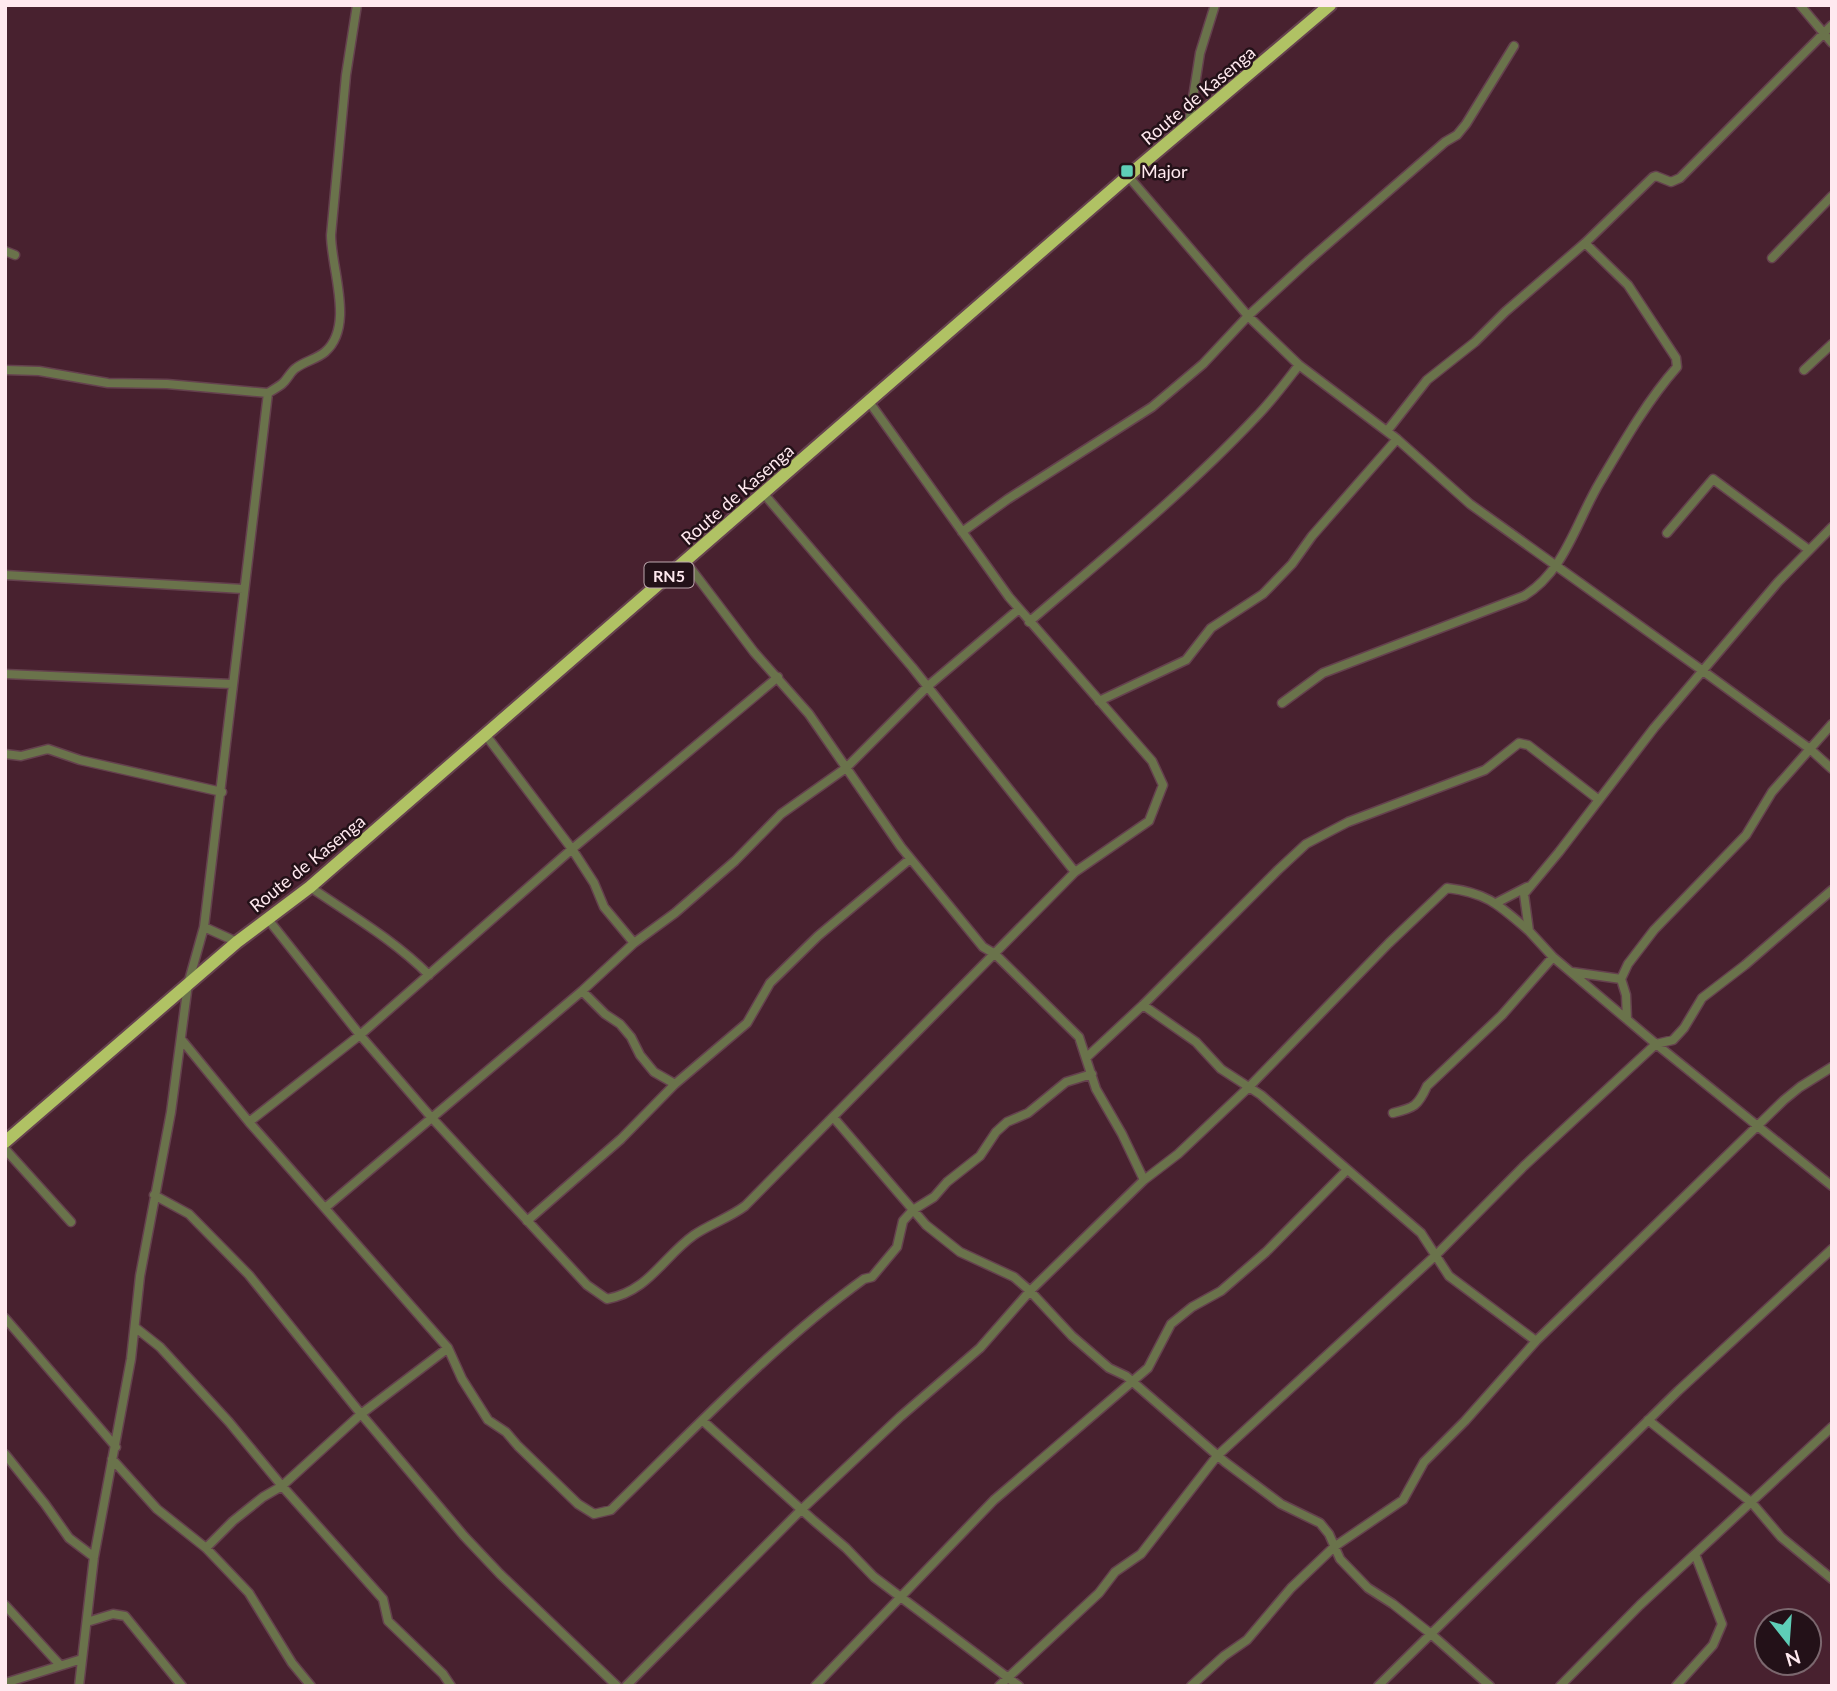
<svg xmlns="http://www.w3.org/2000/svg" width="1837" height="1691" viewBox="0 0 1837 1691" font-family="Lato,sans-serif">
	<rect width="100%" height="100%" fill="#48212f"/>
	<g fill="none" stroke-linecap="round" stroke-linejoin="round">
		<defs>
			<path id="minor" d="M 1800,5 L 1832,43
				M 1189,123 L 1200,53 L 1215,5
				M 1128,176 L 1248,316 L 1299,365 L 1397,439 L 1470,504 L 1703,671 L 1810,749 L 1832,769
				M 5,251 L 15,255
				M 1772,258 L 1832,196
				M 5,370 L 39,371 L 108,383 L 167,384 L 268,393
				M 1804,370 L 1832,344
				M 1387,431 L 1427,380 L 1475,342 L 1505,312 L 1585,243 L 1653,177 L 1656,176 L 1671,182 L 1680,178 L 1832,25
				M 764,494 L 912,667 L 1075,872
				M 1832,527 L 1778,582 L 1654,728 L 1559,852 L 1524,894 L 1529,931 L 1553,957 L 1656,1044 L 1832,1186
				M 962,532 L 1008,499 L 1152,407 L 1203,364 L 1248,316 L 1308,261 L 1445,142 L 1457,135 L 1466,124 L 1514,46
				M 1667,533 L 1713,479 L 1809,550
				M 685,561 L 754,652 L 809,714 L 901,847 L 983,947 L 995,954 L 1079,1037 L 1096,1089 L 1122,1134 L 1144,1180
				M 5,575 L 243,589
				M 1029,622 C 1106,556 1185,492 1255,418 C 1271,402 1285,383 1299,365
				M 5,674 L 232,684
				M 1099,701 L 1186,660 L 1211,628 L 1263,594 L 1292,564 L 1312,536 L 1397,439
				M 1282,703 L 1323,673 L 1524,596 C 1565,571 1576,522 1600,482 C 1623,443 1647,401 1677,367 L 1676,358 L 1628,285 L 1585,243
				M 5,754 L 21,756 L 48,749 L 80,760 L 222,792
				M 310,887 C 351,915 394,940 429,975
				M 1496,903 L 1527,887
				M 267,918 L 360,1035 L 431,1117 L 587,1285 L 607,1299 C 649,1291 663,1257 694,1235 C 710,1224 729,1218 745,1206 L 1075,872 L 1149,821 L 1163,785 L 1152,761 L 1009,597 L 870,403
				M 204,927 L 237,942
				M 634,943 L 675,913 L 735,861 L 781,814 L 846,768 L 928,686 L 1019,609
				M 1572,972 L 1621,979
				M 582,991 L 605,1014 L 620,1024 L 631,1037 L 640,1055 L 654,1072 L 675,1084
				M 1143,1005 L 1196,1042 L 1221,1069 L 1261,1095 L 1421,1233 L 1449,1276 L 1536,1341
				M 1627,1019 L 1626,995 L 1621,979 L 1628,964 L 1654,930 L 1746,835 L 1772,792 L 1832,724
				M 181,1039 L 249,1122 L 448,1348 L 462,1379 L 488,1420 L 506,1432 L 518,1446 L 578,1504 L 594,1514 L 611,1510 C 691,1432 774,1344 864,1279 L 872,1277 L 897,1247 L 903,1221 L 913,1210 L 934,1197 L 947,1182 L 980,1156 L 996,1132 L 1007,1122 L 1028,1113 L 1066,1082 L 1092,1074
				M 1087,1057 L 1143,1005 L 1278,870 L 1306,844 L 1348,822 L 1485,770 L 1519,743 L 1528,745 L 1599,800
				M 1393,1113 C 1414,1108 1418,1106 1427,1086 L 1502,1015 L 1553,957
				M 833,1117 L 926,1225 L 960,1252 L 1014,1277 L 1030,1291 L 1072,1336 L 1109,1368 L 1126,1376 L 1225,1462 L 1281,1504 L 1320,1523 L 1329,1534 L 1340,1559 L 1368,1588 L 1393,1604 L 1431,1634 L 1490,1686
				M 249,1122 L 360,1035 L 572,849 L 778,677
				M 5,1149 L 71,1222
				M 154,1195 L 189,1214 L 249,1275 L 361,1414 L 464,1536 L 500,1574 L 617,1686
				M 325,1208 L 582,991 L 634,943 L 604,907 L 594,883 L 572,849 L 485,734
				M 527,1221 L 621,1139 L 675,1084 L 747,1023 L 770,983 L 818,936 L 910,859
				M 5,1318 L 116,1447
				M 136,1328 L 160,1347 L 229,1422 L 282,1486 L 383,1599 L 388,1621 L 443,1674 L 451,1686
				M 1648,1420 L 1752,1503 L 1781,1537 L 1832,1579
				M 703,1421 L 813,1520 L 846,1548 L 874,1577 L 1019,1686
				M 5,1454 L 45,1504 L 69,1538 L 94,1557
				M 112,1459 L 157,1509 L 206,1548 L 249,1593 L 292,1663 L 311,1686
				M 206,1548 L 233,1521 L 263,1497 L 282,1486 L 361,1414 L 448,1348
				M 5,1605 L 60,1665
				M 87,1622 L 113,1614 L 125,1616 L 182,1686
				M 5,1683 L 82,1659
				M 79,1686 L 94,1557 L 131,1359 L 140,1276 L 171,1112 L 188,984 L 204,927 L 268,393 C 273,390 278,387 282,384 C 288,379 290,372 296,368 C 305,361 317,359 325,352 C 355,326 331,269 331,235 L 346,75 L 357,5
				M 626,1686 L 801,1510 L 900,1417 L 980,1348 L 1030,1291 L 1144,1180 L 1178,1154 L 1249,1087 L 1389,943 L 1447,888 C 1488,893 1499,905 1529,931
				M 815,1686 L 994,1500 L 1148,1368 L 1171,1324 L 1192,1307 L 1221,1291 L 1266,1252 L 1347,1170
				M 999,1686 L 1099,1593 L 1115,1572 L 1141,1554 L 1217,1456 L 1436,1255 L 1524,1166 L 1656,1044 L 1673,1040 L 1684,1028 L 1702,998 L 1745,965 L 1832,890
				M 1191,1686 L 1224,1656 L 1247,1640 L 1291,1588 L 1334,1547 L 1403,1500 L 1424,1462 L 1465,1421 L 1536,1341 L 1784,1100 L 1800,1087 L 1832,1067
				M 1378,1686 L 1678,1391 L 1832,1249
				M 1560,1686 L 1640,1605 L 1832,1427
				M 1676,1686 L 1713,1645 L 1722,1624 L 1695,1554"/>
			<path id="trunk" d="M 5,1142 L 237,942 L 310,887 L 1128,176 L 1330,5"/>
		</defs>
		<!-- minor casing -->
		<use href="#minor" stroke="#65414e" stroke-width="11"/>
		<!-- trunk casing -->
		<use href="#trunk" stroke="#65414e" stroke-width="16"/>
		<!-- minor -->
		<use href="#minor" stroke="#6a734b" stroke-width="8"/>
		<!-- trunk -->
		<use href="#trunk" stroke="#b0c264" stroke-width="12"/>
	</g>
	<!-- markers -->
	<rect fill="#5eceb7" stroke="#231118" stroke-width="2.5" x="1120" y="164" width="14" height="14" rx="3.5"/>
	<g text-anchor="middle" dominant-baseline="central" stroke-width="5" stroke-linejoin="round" paint-order="stroke">
		<!-- shield labels -->
		<rect fill="#231118" stroke="#bda8ae" stroke-width="2" x="644.5" y="562.5" width="49" height="25" rx="5"/>
		<g font-size="16" font-weight="bold" fill="#ffe9ef">
			<text x="669" y="575">RN5</text>
		</g>
		<!-- street labels -->
		<g font-size="18" fill="#ffe9ef" stroke="#231118">
			<text transform="translate(1198 95) rotate(-40)">Route de Kasenga</text>
			<text transform="translate(737 494) rotate(-41)">Route de Kasenga</text>
			<text transform="translate(307 863) rotate(-39)">Route de Kasenga</text>
		</g>
		<!-- poi labels -->
		<g font-size="18" fill="#ffe9ef" stroke="#231118" text-anchor="start">
			<text x="1141" y="171">Major</text>
		</g>
	</g>
	<!-- border -->
	<rect width="1837" height="1691" fill="none" stroke="#ffe9ef" stroke-width="14"/>
	<!-- north arrow -->
	<g transform="translate(1788 1642) rotate(163)"><circle r="33" fill="#231118" stroke="#7b676e" stroke-width="2"/>
	<path d="M0-5L12 26L0 18L-12 26Z" fill="#5eceb7"/>
	<text y="-10" font-size="19" font-weight="bold" text-anchor="middle" fill="#ffe9ef">N</text>
	</g>
</svg>
